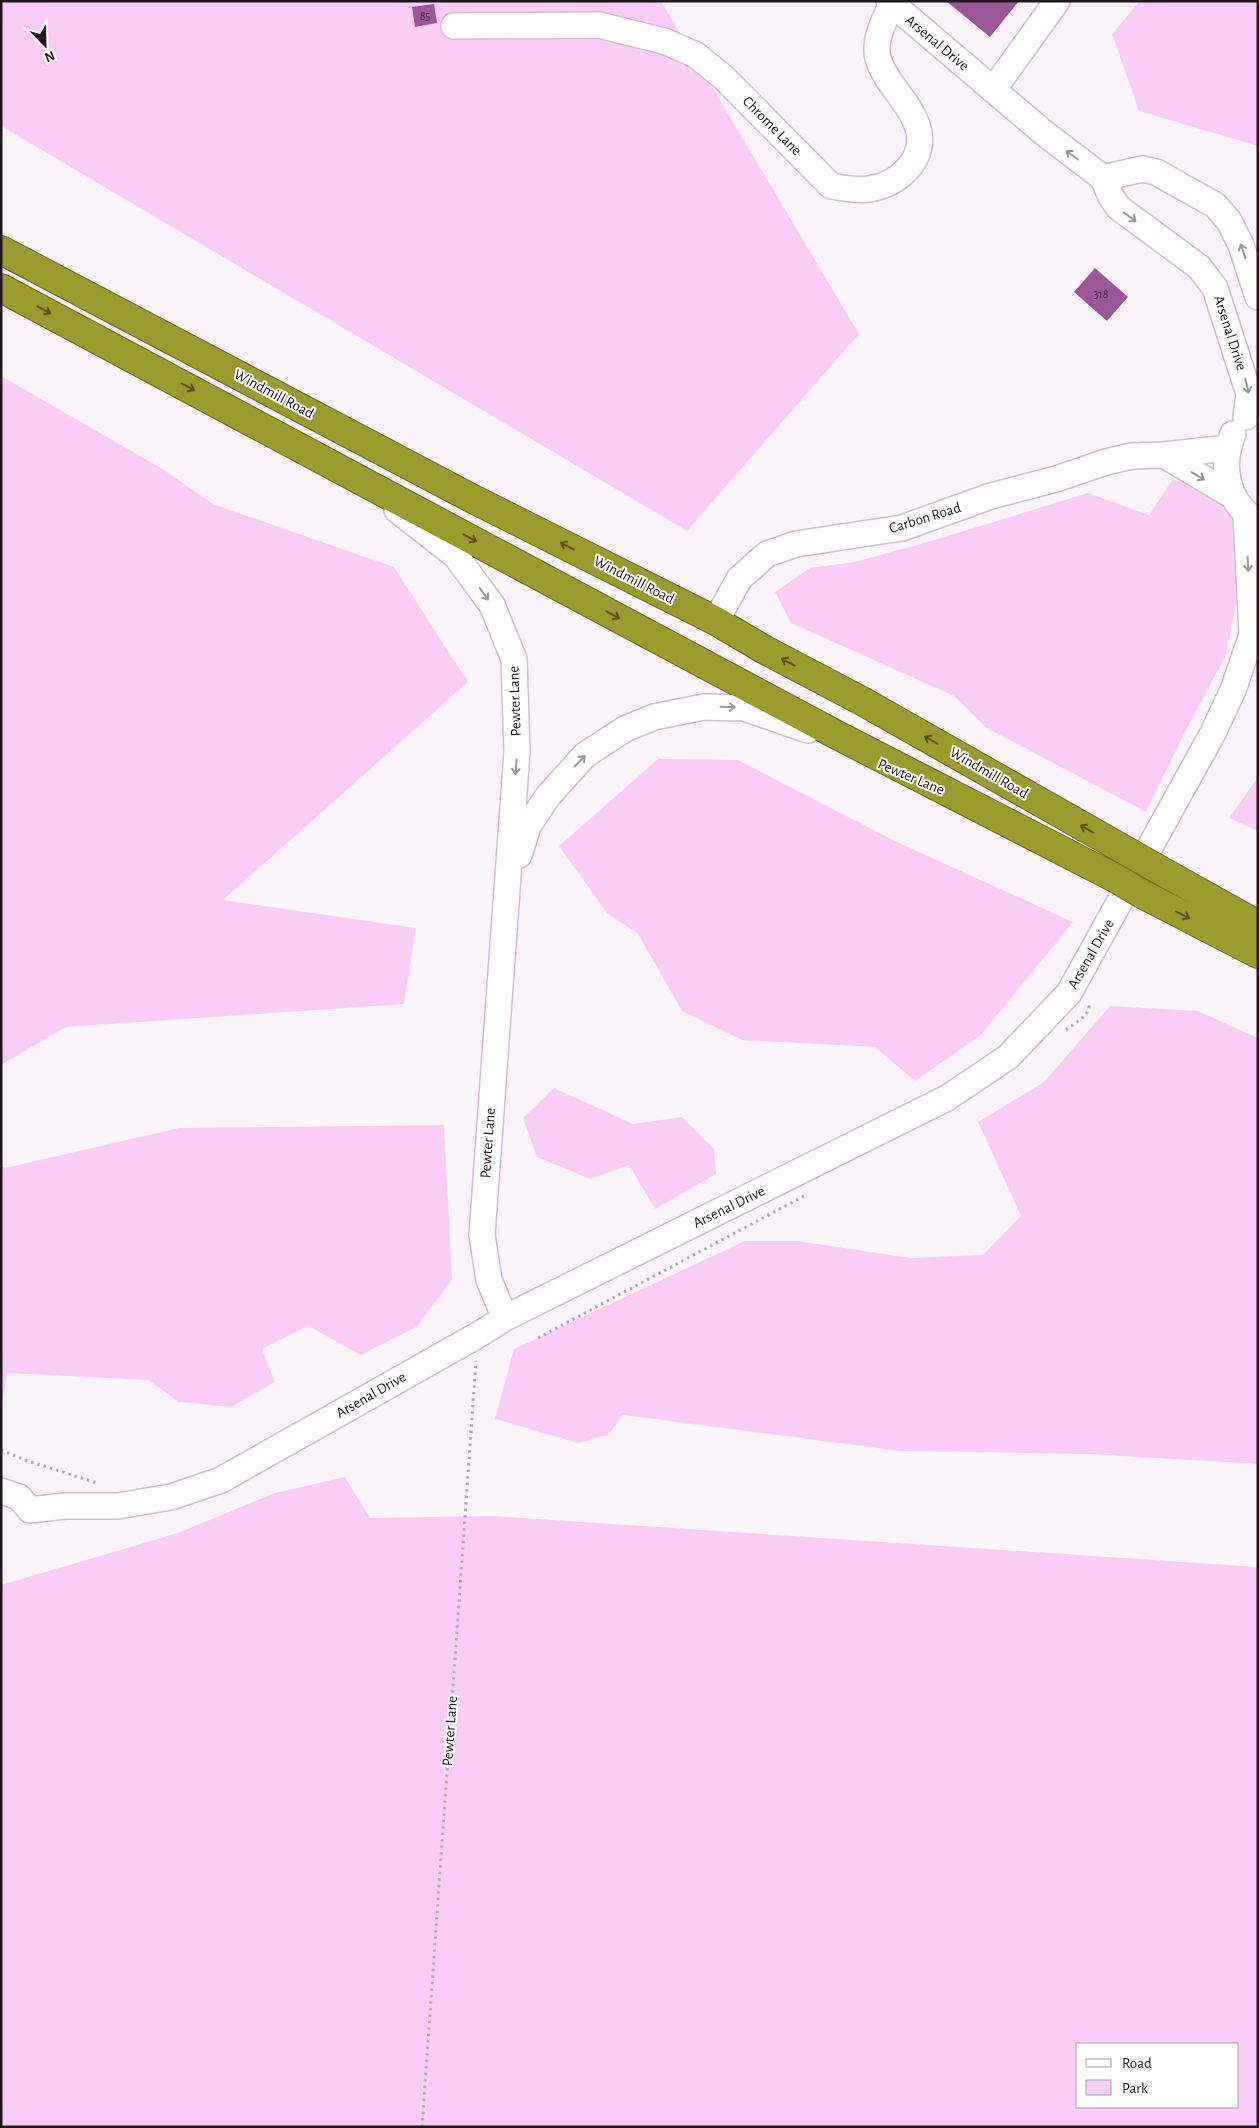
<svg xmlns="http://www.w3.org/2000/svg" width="1259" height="2128" viewBox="0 0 1259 2128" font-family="'Alegreya Sans',sans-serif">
	<rect width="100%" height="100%" fill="#fdf5fc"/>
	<!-- green -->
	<path fill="#facdf6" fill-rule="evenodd" d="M 1,1 L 661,1 L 859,334 L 687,531 L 1,126 Z
		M 1140,1 L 1258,1 L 1258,146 L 1139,111 L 1112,34 Z
		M 1,376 L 161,468 L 213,504 L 394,567 L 468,682 L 223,900 L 416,928 L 404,1004 L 66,1027 L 1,1065 Z
		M 1173,479 L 1212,492 L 1234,509 L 1250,540 L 1225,657 L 1185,732 L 1146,812 L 985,727 L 954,696 L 791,623 L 775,592 L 810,568 L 855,562 L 931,541 L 1088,493 L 1149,515 Z
		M 658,759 L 738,760 L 897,842 L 1073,922 L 981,1035 L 915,1081 L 875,1047 L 742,1040 L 682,1011 L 638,934 L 607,913 L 559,846 Z
		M 1258,777 L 1258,831 L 1229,818 Z
		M 1110,1006 L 1198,1011 L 1258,1038 L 1258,1464 L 1089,1454 L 900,1451 L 623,1415 L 608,1435 L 578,1443 L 495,1419 L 514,1349 L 745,1241 L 798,1241 L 910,1258 L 983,1255 L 1021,1216 L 978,1122 L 1044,1082 Z
		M 554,1088 L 633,1124 L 682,1117 L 714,1149 L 716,1174 L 655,1209 L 629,1165 L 590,1179 L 537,1157 L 523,1118 Z
		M 444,1125 L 452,1280 L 415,1328 L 361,1355 L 308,1326 L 262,1349 L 275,1382 L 231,1407 L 179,1402 L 148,1380 L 7,1373 L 3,1399 L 1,1399 L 1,1166 L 5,1168 L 179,1128 Z
		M 345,1477 L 370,1518 L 493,1516 L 1258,1567 L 1258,2127 L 1,2127 L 1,1585 L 178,1533 L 275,1493 ZM 1078,2044 L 1238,2044 L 1238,2107 L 1078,2107 Z"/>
	<!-- building -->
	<path fill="#9a5696" d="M 946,1 L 1019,1 L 990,37 Z
		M 434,4 L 437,23 L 415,27 L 412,7 Z
		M 1095,268 L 1128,297 L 1107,321 L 1074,292 Z"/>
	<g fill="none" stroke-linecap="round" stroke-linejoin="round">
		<defs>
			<path id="minor" d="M 889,1 L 1044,133 L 1103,178 L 1142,169 L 1156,172 L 1215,205 L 1229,221 L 1241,245 L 1258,297
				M 454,26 L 599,25 L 664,41 L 696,55 L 723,77 L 831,186 C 843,188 857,191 869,189 C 899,185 929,157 917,125 C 909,101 885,83 878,58 C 873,40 885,20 892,3 L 898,1
				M 993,90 L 1057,1
				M 1103,178 L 1111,197 L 1119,208 L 1199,267 L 1215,288 L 1249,394 L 1246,417
				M 1233,434 C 1220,466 1226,503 1258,522
				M 1164,455 L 1233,496
				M 397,510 L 456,556 L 492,605 L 514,659 L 517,752 L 482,1235 L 489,1280 L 505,1318
				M 1246,515 L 1252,635
				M 716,621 L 739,579 L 767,554 L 796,544 L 902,528 L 991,496 L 1056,479 L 1106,462 L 1132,456 L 1164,455 L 1228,448
				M 519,855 L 528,826 L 548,796 L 585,755 L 625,729 L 654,717 L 704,707 L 744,708 L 808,730
				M 1,1491 L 19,1497 L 30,1510 L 65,1506 L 118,1506 L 171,1497 L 221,1480 L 478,1335 L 505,1318 L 947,1098 L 1008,1057 L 1069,993 L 1213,733 L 1233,690 L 1252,635 L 1258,625"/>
			<path id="highway" d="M 1,250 L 473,499 L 716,621 L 765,650 L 862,701 L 1130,853
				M 1,288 L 835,734 L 1115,878
				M 1158,869 L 1258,925
				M 1140,893 L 1258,954"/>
		</defs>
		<!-- minor casing -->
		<use href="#minor" stroke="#d2bed0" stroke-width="28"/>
		<!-- highway casing -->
		<use href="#highway" stroke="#706c27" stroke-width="30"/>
		<!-- path -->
		<path stroke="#b4acb3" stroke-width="3" stroke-dasharray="2.5 4" stroke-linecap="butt" d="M 1066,1030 L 1086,1015 L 1090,1004
			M 538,1338 L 804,1196
			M 1,1450 L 25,1460 L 97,1483
			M 422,2127 L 476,1361"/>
		<!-- minor -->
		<use href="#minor" stroke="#fff" stroke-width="25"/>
		<!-- highway -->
		<use href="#highway" stroke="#9b9a2c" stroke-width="28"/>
		<defs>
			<path id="highway-bridge" d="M 1130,853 L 1158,869
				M 1115,878 L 1140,893"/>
		</defs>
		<!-- highway-bridge casing -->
		<use href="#highway-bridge" stroke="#706c27" stroke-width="30" stroke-linecap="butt"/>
		<!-- highway-bridge -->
		<use href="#highway-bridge" stroke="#9b9a2c" stroke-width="28"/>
	</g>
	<!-- one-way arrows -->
	<defs><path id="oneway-shaft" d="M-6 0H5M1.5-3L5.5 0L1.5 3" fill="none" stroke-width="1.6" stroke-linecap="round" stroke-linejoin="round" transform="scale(1.25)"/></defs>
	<g stroke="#9a979a">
		<use href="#oneway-shaft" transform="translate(1072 155) rotate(-143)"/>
		<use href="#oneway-shaft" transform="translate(1130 217) rotate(36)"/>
		<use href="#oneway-shaft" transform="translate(1243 251) rotate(-109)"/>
		<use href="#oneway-shaft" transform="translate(1247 386) rotate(77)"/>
		<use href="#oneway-shaft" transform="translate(1198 476) rotate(31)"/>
		<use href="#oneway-shaft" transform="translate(1248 564) rotate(87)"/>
		<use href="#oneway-shaft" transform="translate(484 594) rotate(54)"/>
		<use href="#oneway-shaft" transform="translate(728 707) rotate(2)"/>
		<use href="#oneway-shaft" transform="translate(580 761) rotate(-46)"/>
		<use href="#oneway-shaft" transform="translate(516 767) rotate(94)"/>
	</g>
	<g stroke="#575224">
		<use href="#oneway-shaft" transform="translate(44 310) rotate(28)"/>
		<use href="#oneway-shaft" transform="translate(188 387) rotate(28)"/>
		<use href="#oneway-shaft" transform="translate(470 538) rotate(28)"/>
		<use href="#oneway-shaft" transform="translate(567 546) rotate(-153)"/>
		<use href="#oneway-shaft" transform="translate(613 615) rotate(28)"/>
		<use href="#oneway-shaft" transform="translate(788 662) rotate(-152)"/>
		<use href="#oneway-shaft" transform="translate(931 740) rotate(-150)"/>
		<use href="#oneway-shaft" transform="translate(1087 829) rotate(-150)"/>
		<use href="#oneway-shaft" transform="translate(1183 915) rotate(27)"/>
	</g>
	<g text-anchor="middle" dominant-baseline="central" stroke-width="4" stroke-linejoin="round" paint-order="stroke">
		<!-- number labels -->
		<g font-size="12" fill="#3e273c">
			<text x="425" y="16">85</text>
			<text x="1101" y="294">318</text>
		</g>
		<!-- street labels -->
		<g font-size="15" fill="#1f171e" stroke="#fff">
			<text transform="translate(937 43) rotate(40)">Arsenal Drive</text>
			<text transform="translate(772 126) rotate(45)">Chrome Lane</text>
			<text transform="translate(1230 333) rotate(72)">Arsenal Drive</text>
			<text transform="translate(274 394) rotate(28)">Windmill Road</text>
			<text transform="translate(925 518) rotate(-17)">Carbon Road</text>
			<text transform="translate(634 580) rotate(27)">Windmill Road</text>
			<text transform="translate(515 701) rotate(-92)">Pewter Lane</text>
			<text transform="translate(989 773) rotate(30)">Windmill Road</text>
			<text transform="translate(911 777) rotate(23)">Pewter Lane</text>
			<text transform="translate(1091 954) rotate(-60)">Arsenal Drive</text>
			<text transform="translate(488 1143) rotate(-86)">Pewter Lane</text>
			<text transform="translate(729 1207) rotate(-26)">Arsenal Drive</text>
			<text transform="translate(371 1395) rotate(-30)">Arsenal Drive</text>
			<text transform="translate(450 1731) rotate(-86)">Pewter Lane</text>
		</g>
	</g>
	<!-- border -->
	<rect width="1259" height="2128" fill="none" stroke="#1f171e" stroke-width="5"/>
	<!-- legend -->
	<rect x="1076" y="2043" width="162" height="65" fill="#ffffff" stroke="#a5a2a5"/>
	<rect x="1086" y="2059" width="25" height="8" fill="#ffffff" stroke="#a5a2a5"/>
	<text x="1122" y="2068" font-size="15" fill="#1f171e">Road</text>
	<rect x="1086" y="2080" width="25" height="15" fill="#facdf6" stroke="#a5a2a5"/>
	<text x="1122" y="2093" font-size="15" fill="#1f171e">Park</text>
	<!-- north arrow -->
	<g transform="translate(45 45) rotate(157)" stroke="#ffffff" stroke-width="4" paint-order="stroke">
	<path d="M0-4L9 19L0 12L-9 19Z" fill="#1f171e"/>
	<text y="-8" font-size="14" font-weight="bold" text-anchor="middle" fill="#1f171e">N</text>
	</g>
</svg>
